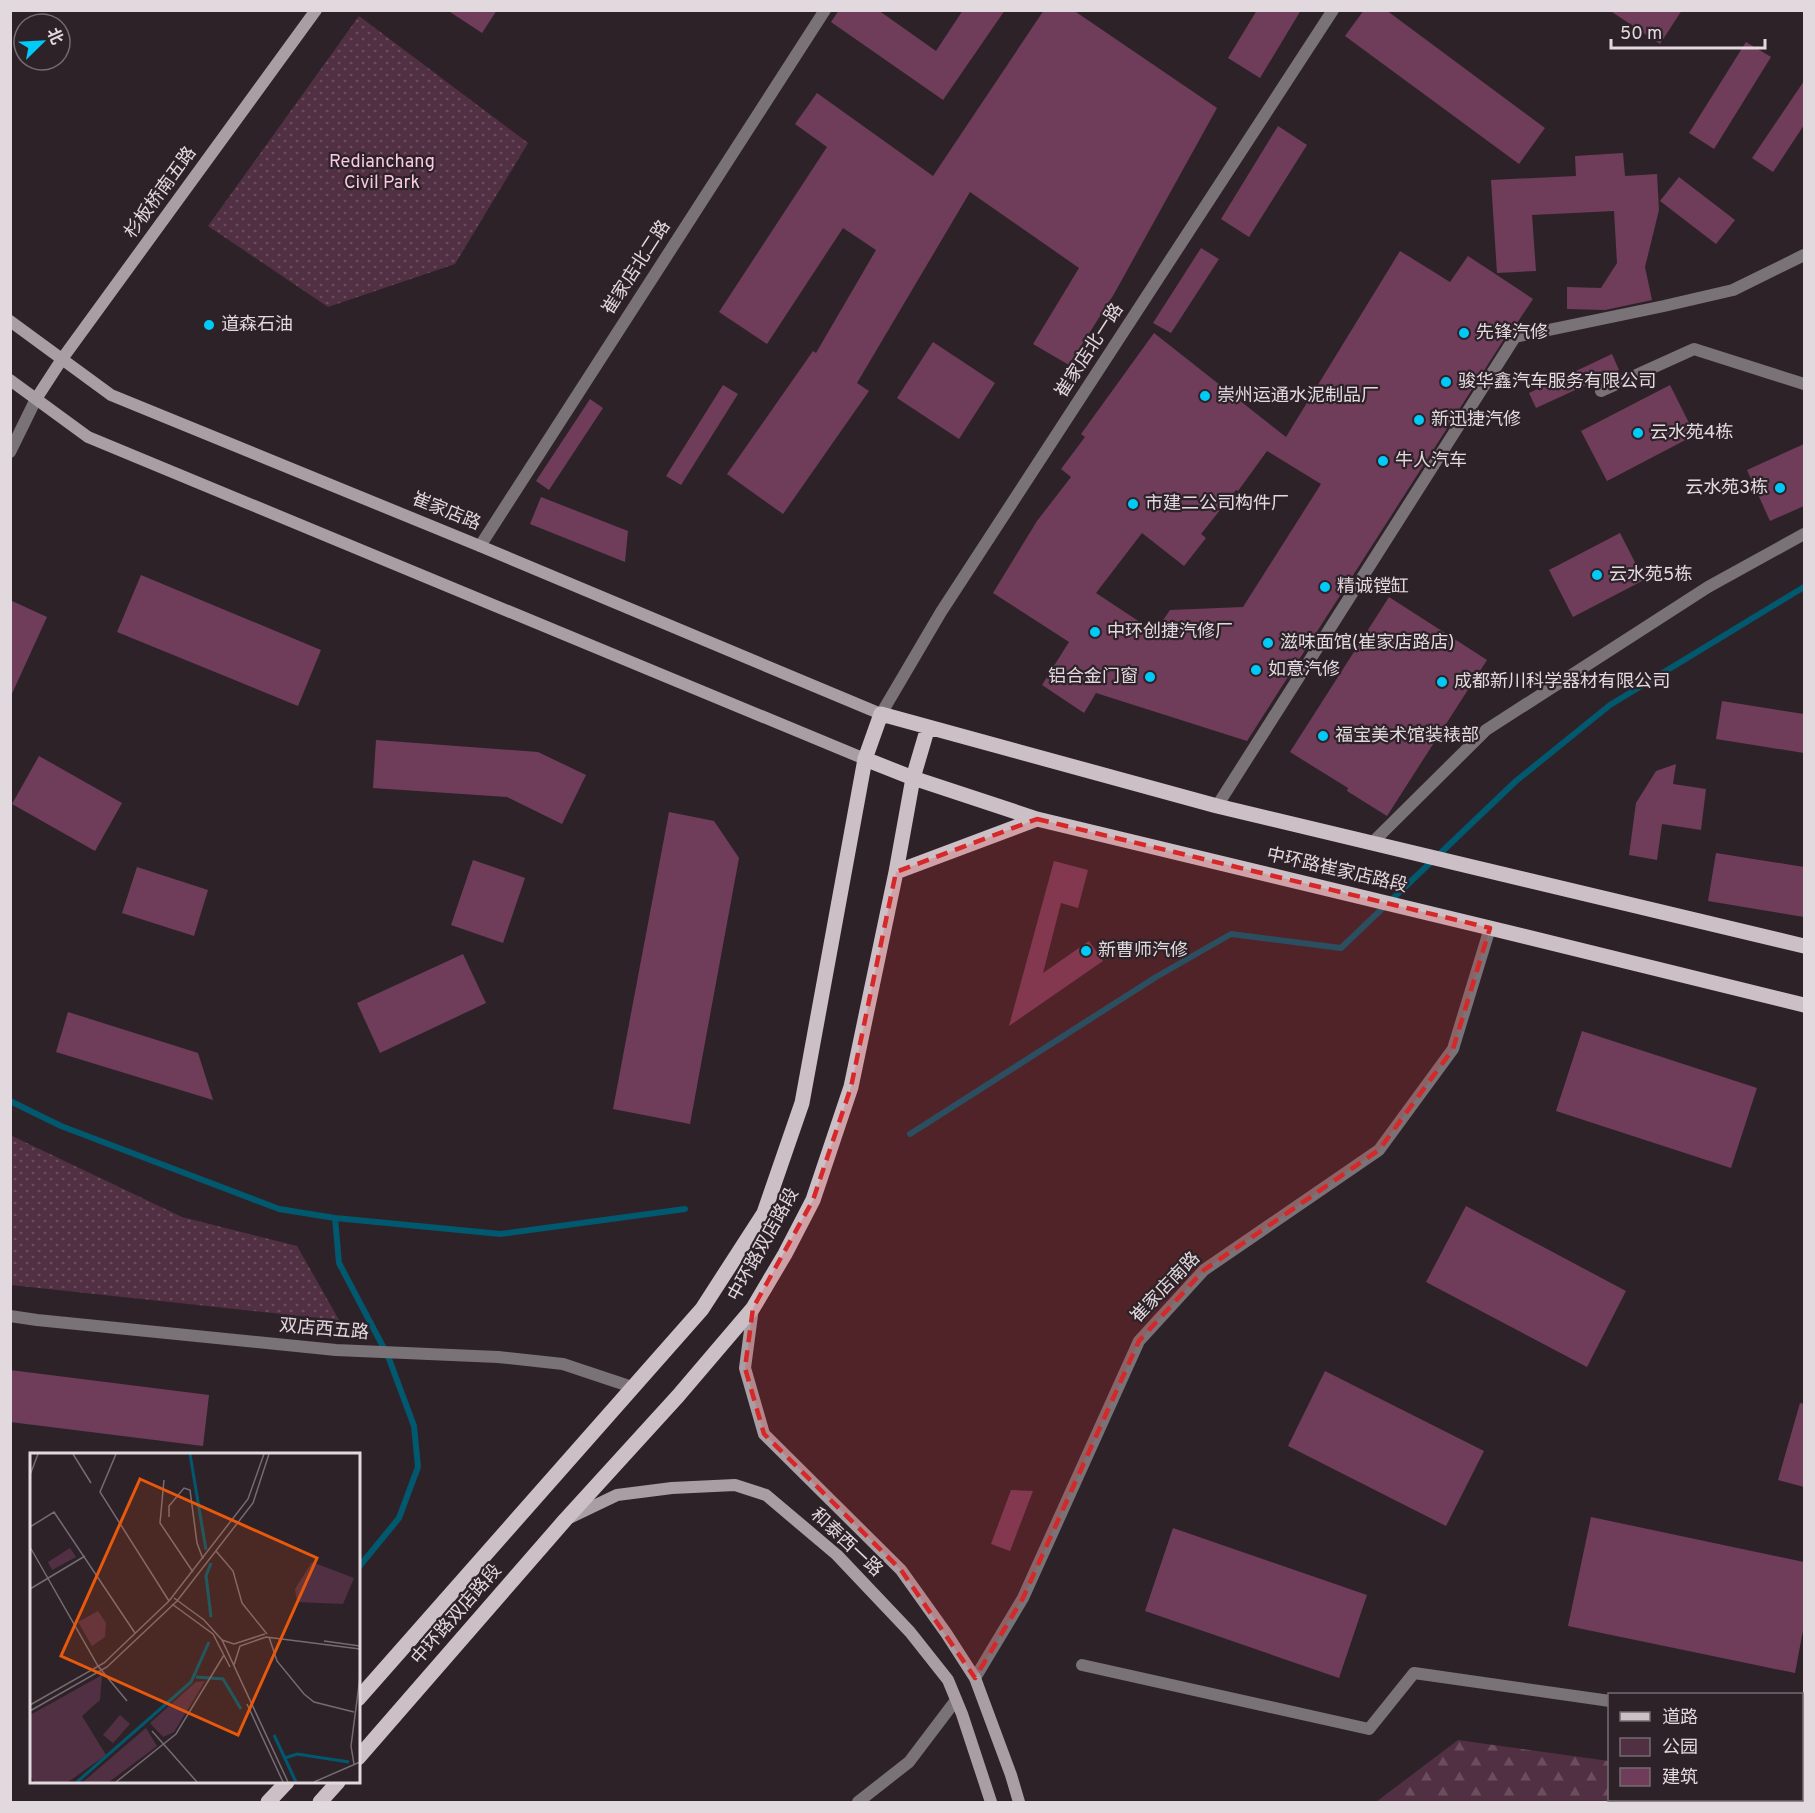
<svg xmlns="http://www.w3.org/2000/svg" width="1815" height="1813" viewBox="0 0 1815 1813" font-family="Overpass,'Noto Sans SC',sans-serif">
	<defs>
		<pattern id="green-dots" width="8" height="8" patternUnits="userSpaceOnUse" patternTransform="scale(1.5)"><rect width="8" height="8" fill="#523043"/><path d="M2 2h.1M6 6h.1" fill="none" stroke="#6b4d5e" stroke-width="1.8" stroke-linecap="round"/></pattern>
		<pattern id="forest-firs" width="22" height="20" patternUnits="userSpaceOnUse" patternTransform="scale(1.5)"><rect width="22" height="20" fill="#523043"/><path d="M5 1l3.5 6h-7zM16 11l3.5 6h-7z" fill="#6b4d5e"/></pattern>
	</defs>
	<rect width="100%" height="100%" fill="#2e2229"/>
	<!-- green -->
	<path fill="url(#green-dots)" d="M 359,16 L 528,143 L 455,264 L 328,307 L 208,226 Z
		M 10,1135 L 182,1217 L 297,1246 L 339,1320 L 11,1285 Z"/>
	<!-- forest -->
	<path fill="url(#forest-firs)" d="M 1458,1740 L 1609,1761 L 1610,1800 L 1761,1800 L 1761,1802 L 1376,1802 Z"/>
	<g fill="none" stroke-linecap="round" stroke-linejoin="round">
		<!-- stream -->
		<path stroke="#00596e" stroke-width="6" d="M 10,1101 L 61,1126 L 279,1209 L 335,1218 L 501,1234 L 685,1209
			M 910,1134 L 1156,977 L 1231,934 L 1341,948 L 1516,781 L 1610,705 L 1804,587
			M 335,1218 L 339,1263 L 388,1356 L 414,1426 L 418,1467 L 399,1518 L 358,1568"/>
	</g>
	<!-- building -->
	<path fill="#6f3d5a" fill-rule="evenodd" d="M 447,10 L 497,10 L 482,33 Z
		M 839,10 L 878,10 L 936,51 L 963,10 L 1005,10 L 943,100 L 831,22 Z
		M 1044,10 L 1073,10 L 1217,108 L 1114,294 L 1069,365 L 1033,344 L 1079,268 L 970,192 L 857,383 L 869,391 L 783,514 L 727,474 L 813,351 L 816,353 L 876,250 L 843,228 L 767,344 L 719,312 L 827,147 L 795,124 L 817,93 L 933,176 Z
		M 1257,10 L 1301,10 L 1260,78 L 1228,58 Z
		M 1364,10 L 1386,10 L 1545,128 L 1519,164 L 1345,36 Z
		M 1609,10 L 1682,10 L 1660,44 Z
		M 1746,42 L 1771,57 L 1714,149 L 1689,133 Z
		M 1804,81 L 1804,125 L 1773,172 L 1752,158 Z
		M 1278,126 L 1307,145 L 1249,237 L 1221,219 Z
		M 1623,153 L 1625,176 L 1657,174 L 1659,210 L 1645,267 L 1652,300 L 1605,310 L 1567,309 L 1567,287 L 1601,288 L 1617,263 L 1614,211 L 1532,215 L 1536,271 L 1497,273 L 1491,180 L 1576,176 L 1575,156 Z
		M 1679,177 L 1735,220 L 1716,244 L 1660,201 Z
		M 1201,248 L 1219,259 L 1171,333 L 1153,323 Z
		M 1400,251 L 1450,282 L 1468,256 L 1533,299 L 1513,329 L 1508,333 L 1247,741 L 1096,693 L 1084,713 L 1042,685 L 1069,642 L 993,593 L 1037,521 L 1071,477 L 1061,469 L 1085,437 L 1081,434 L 1154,333 L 1286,437 ZM 1267,451 L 1321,484 L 1243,607 L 1170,610 L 1155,632 L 1096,593 L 1142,533 L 1184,566 L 1206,538 L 1201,534 L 1236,490 L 1238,491 Z
		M 933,342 L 995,383 L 959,439 L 897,398 Z
		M 1612,354 L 1619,370 L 1536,408 L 1529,393 Z
		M 723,385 L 738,394 L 681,485 L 666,476 Z
		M 1670,385 L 1695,435 L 1607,481 L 1581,431 Z
		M 590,399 L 603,408 L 549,490 L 536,481 Z
		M 1804,444 L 1804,506 L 1770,521 L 1747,470 Z
		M 541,497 L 628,531 L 625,562 L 530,524 Z
		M 1620,533 L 1644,580 L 1573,617 L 1549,570 Z
		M 141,575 L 321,650 L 298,706 L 117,632 Z
		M 1389,597 L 1487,660 L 1387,816 L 1347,791 L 1348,788 L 1290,752 Z
		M 10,600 L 47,617 L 10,698 Z
		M 1722,701 L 1804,714 L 1804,753 L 1716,739 Z
		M 376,740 L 538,752 L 586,775 L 562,824 L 507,797 L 373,788 Z
		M 39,756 L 122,803 L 95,851 L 12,804 Z
		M 1676,764 L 1673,784 L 1706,789 L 1701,830 L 1662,824 L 1657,860 L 1629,855 L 1636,803 L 1656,771 Z
		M 669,812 L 714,821 L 739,858 L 690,1124 L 613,1109 Z
		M 1716,853 L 1804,867 L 1804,917 L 1708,901 Z
		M 473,860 L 525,878 L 503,943 L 451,925 Z
		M 1054,861 L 1088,870 L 1078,908 L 1061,903 L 1043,973 L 1089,941 L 1103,961 L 1009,1026 Z
		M 137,867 L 208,890 L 194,936 L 122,913 Z
		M 463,954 L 486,1003 L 380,1053 L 357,1003 Z
		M 68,1012 L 198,1053 L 213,1100 L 56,1052 Z
		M 1582,1031 L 1757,1088 L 1731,1168 L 1556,1111 Z
		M 1466,1206 L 1626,1291 L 1587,1367 L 1426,1282 Z
		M 10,1370 L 209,1395 L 203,1446 L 10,1422 Z
		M 1325,1371 L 1484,1451 L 1446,1526 L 1288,1446 Z
		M 1800,1403 L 1804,1404 L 1804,1487 L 1778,1480 Z
		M 1011,1490 L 1033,1491 L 1010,1551 L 991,1544 Z
		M 1591,1517 L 1804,1562 L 1804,1625 L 1795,1673 L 1568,1626 Z
		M 1173,1528 L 1367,1595 L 1339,1678 L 1145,1611 Z"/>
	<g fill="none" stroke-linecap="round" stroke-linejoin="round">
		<!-- lane -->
		<path stroke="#797276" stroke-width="12" d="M 1082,1665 L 1369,1729 L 1414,1673 L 1610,1701
			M 1802,1729 L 1804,1729"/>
		<!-- street -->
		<path stroke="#797276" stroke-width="12" d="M 1601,391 L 1694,349 L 1804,384
			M 10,452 L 36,399
			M 480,546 L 825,10
			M 881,714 L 941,612 L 1333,10
			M 1217,806 L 1515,337 L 1664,306 L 1733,290 L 1804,255
			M 1371,844 L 1486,730 L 1708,587 L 1804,534
			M 10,1316 L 37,1320 L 336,1350 L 498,1357 L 563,1364 L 632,1387
			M 975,1678 L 1023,1598 L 1139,1341 L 1204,1270 L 1379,1150 L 1453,1049 L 1490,928
			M 858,1802 L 909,1762 L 956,1700"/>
		<!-- secondary -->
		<path stroke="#a99ea3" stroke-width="12" d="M 10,321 L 111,395 L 480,546 L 881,714
			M 10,380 L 88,437 L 865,759
			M 36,399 L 62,359 L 316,10
			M 753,1308 L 745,1368 L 764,1434 L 901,1570 L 946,1633 L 975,1678 L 1011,1775 L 1019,1802
			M 569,1518 L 617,1495 L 672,1488 L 735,1485 L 766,1495 L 837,1555 L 910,1632 L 948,1680 L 962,1714 L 991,1802"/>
		<!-- primary -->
		<path stroke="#cdbfc6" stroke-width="15" d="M 865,759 L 913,778 L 1037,819 L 1490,928 L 1804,1005
			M 896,872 L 1037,819
			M 358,1699 L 702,1309 L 764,1213 L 802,1103 L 865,759 L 881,714 L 1217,806 L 1804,946
			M 358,1758 L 565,1520 L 678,1396 L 753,1308 L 785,1254 L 813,1200 L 851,1087 L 896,872 L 913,778 L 928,727
			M 268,1802 L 287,1782
			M 320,1802 L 338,1782"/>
	</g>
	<!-- marked area -->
	<path fill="#d62828" fill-opacity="0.2" stroke="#d62828" stroke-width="4.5" stroke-dasharray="12 8" stroke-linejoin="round" d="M 1037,819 L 1490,928 L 1453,1049 L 1379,1150 L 1204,1270 L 1139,1341 L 1023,1598 L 975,1678 L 901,1570 L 764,1434 L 745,1368 L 753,1308 L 813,1200 L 851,1087 L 896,872 Z"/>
	<!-- markers -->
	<g fill="#00cbf8" stroke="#2e2229" stroke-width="2">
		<circle cx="209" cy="325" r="6"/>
		<circle cx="1464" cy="333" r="6"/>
		<circle cx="1446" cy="382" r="6"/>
		<circle cx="1205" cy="396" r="6"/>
		<circle cx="1419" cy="420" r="6"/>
		<circle cx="1638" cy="433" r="6"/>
		<circle cx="1383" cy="461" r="6"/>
		<circle cx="1780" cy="488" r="6"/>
		<circle cx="1133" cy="504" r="6"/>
		<circle cx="1597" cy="575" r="6"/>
		<circle cx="1325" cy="587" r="6"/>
		<circle cx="1095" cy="632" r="6"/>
		<circle cx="1268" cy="643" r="6"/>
		<circle cx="1256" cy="670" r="6"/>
		<circle cx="1150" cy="677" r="6"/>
		<circle cx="1442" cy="682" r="6"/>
		<circle cx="1323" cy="736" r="6"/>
		<circle cx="1086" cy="951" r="6"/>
	</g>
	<g text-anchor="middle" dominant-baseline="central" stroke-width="4.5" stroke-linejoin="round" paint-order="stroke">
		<!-- park labels -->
		<g font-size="18" fill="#fac8e2" stroke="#2e2229">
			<text x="382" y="162">Redianchang<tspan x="382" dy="21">Civil Park</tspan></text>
		</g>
		<!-- street labels -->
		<g font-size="18" fill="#e1d9dd" stroke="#2e2229">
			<text transform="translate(161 193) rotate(-54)">杉板桥南五路</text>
			<text transform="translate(637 268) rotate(-57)">崔家店北二路</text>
			<text transform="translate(1090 351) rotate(-57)">崔家店北一路</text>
			<text transform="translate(446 512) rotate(22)">崔家店路</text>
			<text transform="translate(1337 871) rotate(13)">中环路崔家店路段</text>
			<text transform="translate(764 1245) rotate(-61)">中环路双店路段</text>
			<text transform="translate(1166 1288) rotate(-46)">崔家店南路</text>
			<text transform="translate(324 1330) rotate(5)">双店西五路</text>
			<text transform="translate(846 1543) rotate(43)">和泰西一路</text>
			<text transform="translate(457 1615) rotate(-49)">中环路双店路段</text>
		</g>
		<!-- poi labels -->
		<g font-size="18" fill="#e1d9dd" stroke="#2e2229" text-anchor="start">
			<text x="221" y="325">道森石油</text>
			<text x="1476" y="333">先锋汽修</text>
			<text x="1458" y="382">骏华鑫汽车服务有限公司</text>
			<text x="1217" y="396">崇州运通水泥制品厂</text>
			<text x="1431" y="420">新迅捷汽修</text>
			<text x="1650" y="433">云水苑4栋</text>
			<text x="1395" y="461">牛人汽车</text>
			<text x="1768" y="488" text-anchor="end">云水苑3栋</text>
			<text x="1145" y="504">市建二公司构件厂</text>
			<text x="1609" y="575">云水苑5栋</text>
			<text x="1337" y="587">精诚镗缸</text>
			<text x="1107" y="632">中环创捷汽修厂</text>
			<text x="1280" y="643">滋味面馆(崔家店路店)</text>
			<text x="1268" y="670">如意汽修</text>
			<text x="1138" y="677" text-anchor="end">铝合金门窗</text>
			<text x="1454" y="682">成都新川科学器材有限公司</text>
			<text x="1335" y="736">福宝美术馆装裱部</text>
			<text x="1098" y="951">新曹师汽修</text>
		</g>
	</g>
	<!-- overview -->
	<g transform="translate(30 1453)">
		<rect width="330" height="330" fill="#2e2229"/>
		<path d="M 68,158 L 76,170 L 75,184 L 62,193 L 48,169 ZM 175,228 L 144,279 L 133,284 L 120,270 L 166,229 ZM 116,275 L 127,293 L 79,329 L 53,329 Z" fill="#523043"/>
		<path d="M 282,109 L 324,125 L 313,151 L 267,149 L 265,136 ZM 72,222 L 70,247 L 52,263 L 76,302 L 38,329 L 4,329 L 0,322 L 0,262 Z" fill="#523043"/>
		<path d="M 40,95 L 46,104 L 22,117 L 18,109 ZM 90,262 L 100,271 L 83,290 L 73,282 Z" fill="#523043"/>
		<path fill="none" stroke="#00596e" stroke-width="3" d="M 160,1 L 176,97M 181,110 L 176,123 L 181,164M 166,224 L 193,226 L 211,256M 244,282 L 266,329M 255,305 L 267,301 L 319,309M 47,329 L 161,229 L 179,189"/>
		<path fill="none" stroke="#766b71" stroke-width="1.5" d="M 43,1 L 61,30M 86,1 L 70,39 L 139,148M 0,22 L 8,1M 134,27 L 130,70 L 163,119M 139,64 L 139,53 L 154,35 L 160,37 L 167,90 L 173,106M 0,74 L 24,59 L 105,180M 0,94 L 68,213 L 97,248M 186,98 L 203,118 L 212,150 L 237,181M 0,136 L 55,103M 144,145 L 174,167 L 192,187 L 258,329M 142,151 L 183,181 L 200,214M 239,184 L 247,208 L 274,241 L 284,249 L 324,259M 192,187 L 204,191 L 235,181M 294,188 L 330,193M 204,212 L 210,193 L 236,184 L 330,196M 217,251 L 253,329M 0,252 L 74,210 L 139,148 L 218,46 L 234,1M 0,258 L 77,214 L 147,148 L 223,50 L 239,1M 122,278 L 167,329M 324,311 L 321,293 L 330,224M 86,329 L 146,281 L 194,202M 284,329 L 330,309"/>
		<path fill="#e8590c" fill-opacity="0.15" stroke="#e8590c" stroke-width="3" d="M 110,26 L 287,105 L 208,282 L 31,203 Z"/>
		<rect width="330" height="330" fill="none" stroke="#e1d9dd" stroke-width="3"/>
	</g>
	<!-- border -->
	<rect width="1815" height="1813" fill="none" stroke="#e1d9dd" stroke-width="24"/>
	<!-- legend -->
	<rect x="1608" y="1693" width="195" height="108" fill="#2e2229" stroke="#766b71" stroke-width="1.5"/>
	<rect x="1620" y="1712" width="30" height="9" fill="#cdbfc6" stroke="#766b71" stroke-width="1.5"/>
	<text x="1662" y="1723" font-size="18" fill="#e1d9dd">道路</text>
	<rect x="1620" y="1738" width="30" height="18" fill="#523043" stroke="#766b71" stroke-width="1.5"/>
	<text x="1662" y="1753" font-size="18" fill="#e1d9dd">公园</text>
	<rect x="1620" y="1768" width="30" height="18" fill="#6f3d5a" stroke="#766b71" stroke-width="1.5"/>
	<text x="1662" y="1783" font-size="18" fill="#e1d9dd">建筑</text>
	<!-- north arrow -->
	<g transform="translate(42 42) rotate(66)"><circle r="28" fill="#2e2229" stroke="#766b71" stroke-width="1.5"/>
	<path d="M0-4.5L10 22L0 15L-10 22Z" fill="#00cbf8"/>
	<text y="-9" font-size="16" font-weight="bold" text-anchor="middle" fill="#e1d9dd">北</text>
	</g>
	<!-- scale -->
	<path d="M1611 39v9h154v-9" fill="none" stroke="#e1d9dd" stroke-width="3"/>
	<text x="1620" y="39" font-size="18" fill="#e1d9dd" stroke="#2e2229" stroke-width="4.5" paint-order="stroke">50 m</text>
</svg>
